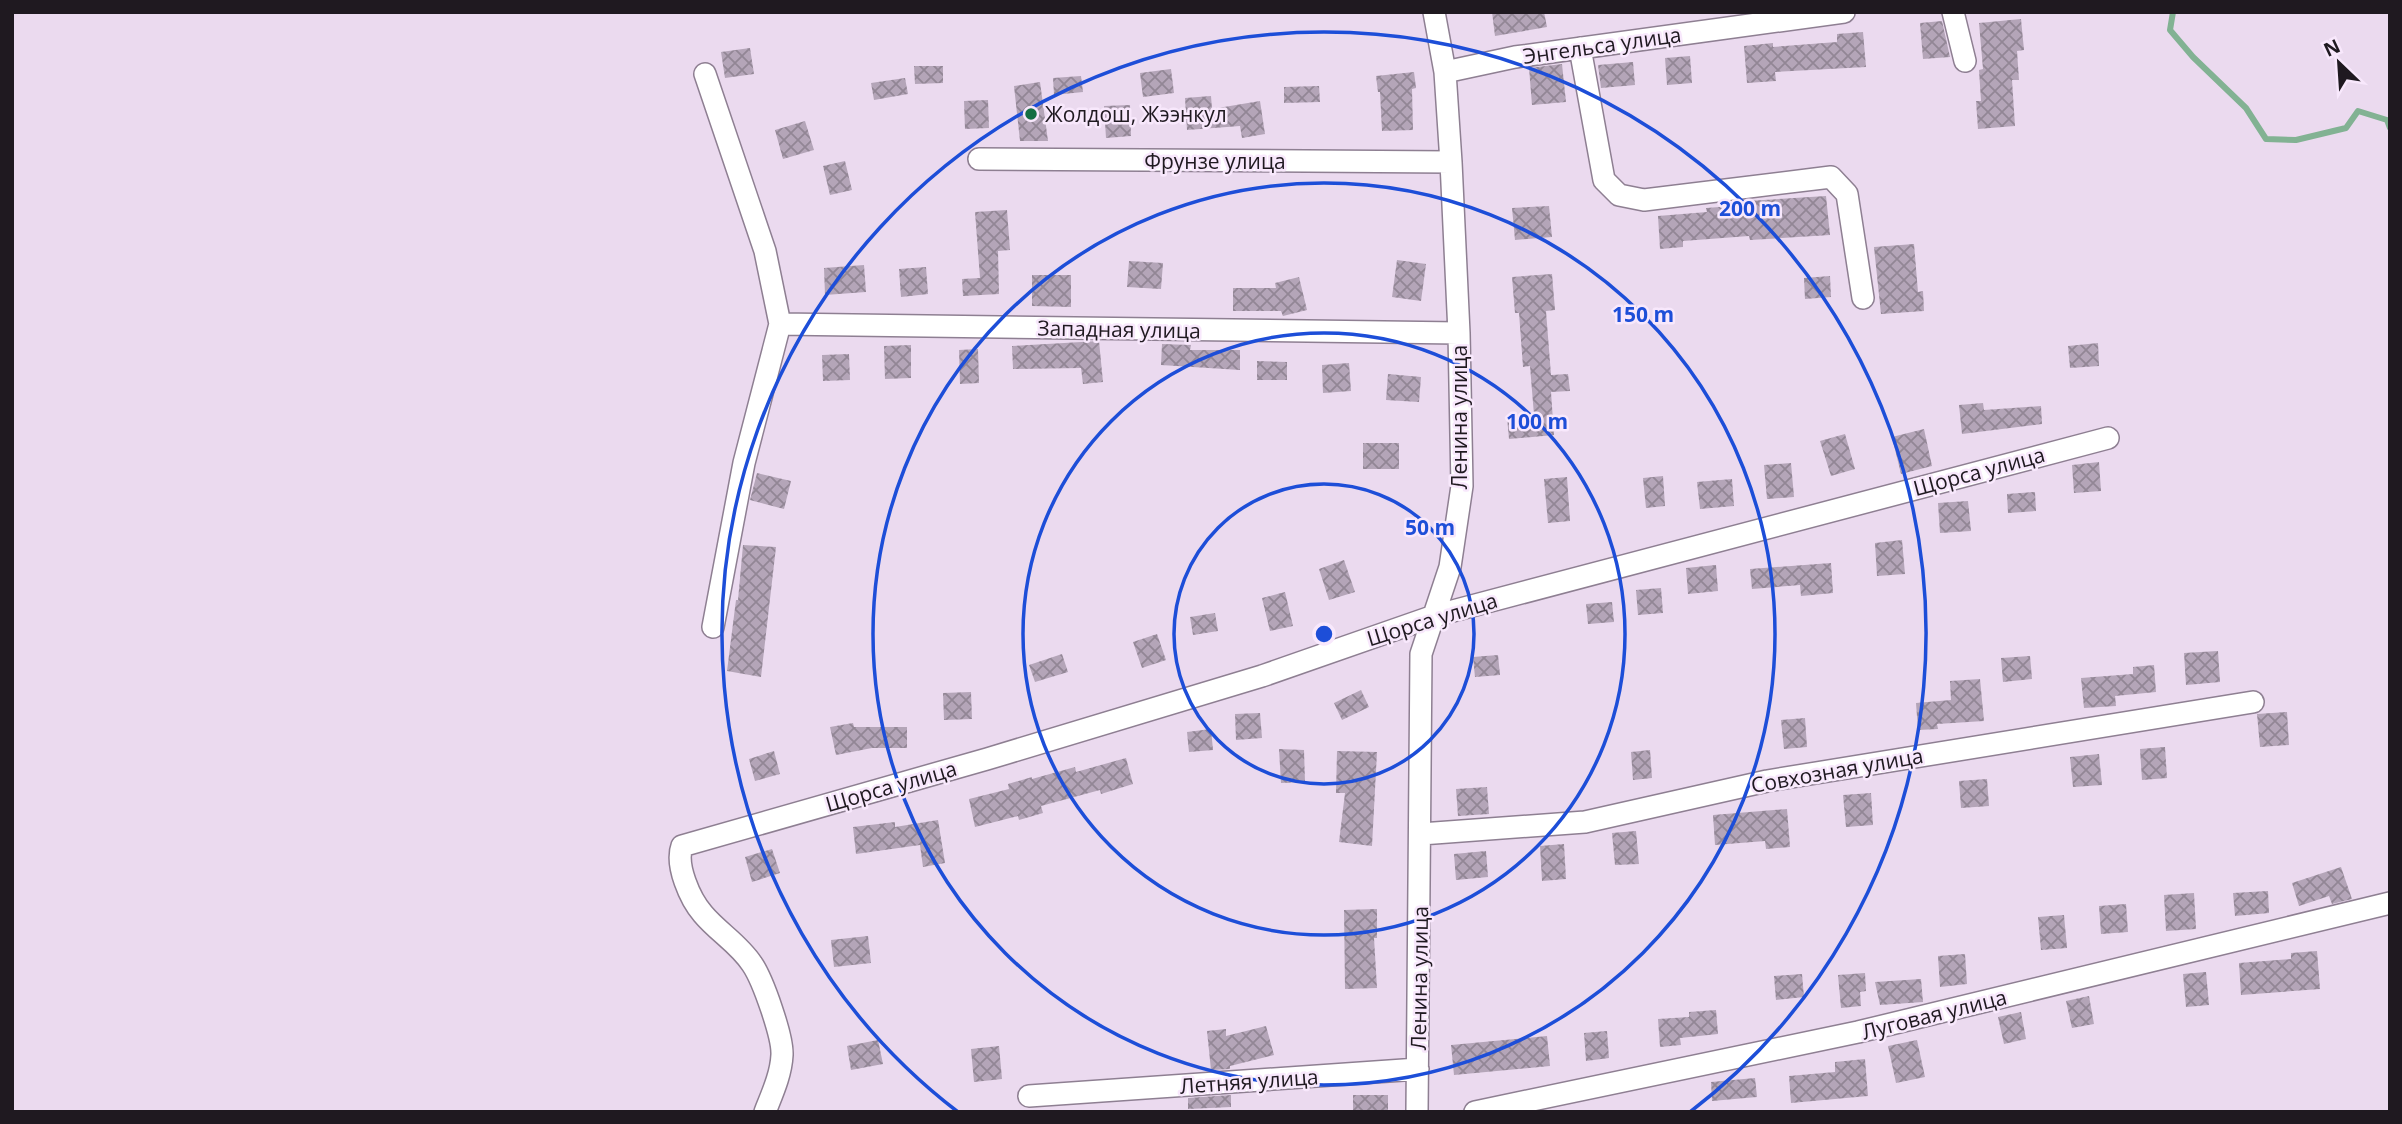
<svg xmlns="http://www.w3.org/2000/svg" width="2402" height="1124" viewBox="0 0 2402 1124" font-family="'Open Sans',sans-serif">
	<defs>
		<pattern id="building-cross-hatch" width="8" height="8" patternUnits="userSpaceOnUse" patternTransform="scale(1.75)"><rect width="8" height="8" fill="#b4a5b8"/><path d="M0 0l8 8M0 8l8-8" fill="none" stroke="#928695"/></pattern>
	</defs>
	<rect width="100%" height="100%" fill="#ebdaef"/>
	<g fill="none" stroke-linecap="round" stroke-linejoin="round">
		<!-- stream -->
		<path stroke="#82b293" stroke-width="6" d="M 2173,12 L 2170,30 L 2193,57 L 2246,108 L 2266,139 L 2296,140 L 2346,128 L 2358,111 L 2387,120 L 2390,128"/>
	</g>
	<!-- building -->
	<path fill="url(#building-cross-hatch)" d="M 1492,12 L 1544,12 L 1547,27 L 1495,36 Z
		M 2021,19 L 2024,50 L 2017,51 L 2019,80 L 2012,80 L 2015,126 L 1978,129 L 1976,101 L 1981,101 L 1979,70 L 1983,69 L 1979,23 Z
		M 1942,21 L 1950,57 L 1923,59 L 1920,23 Z
		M 1863,32 L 1866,67 L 1775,72 L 1776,81 L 1747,83 L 1744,46 L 1773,43 L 1773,47 L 1837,42 L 1837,34 Z
		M 750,48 L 754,74 L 725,78 L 721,52 Z
		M 1690,56 L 1692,83 L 1667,85 L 1665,58 Z
		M 1633,62 L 1635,85 L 1601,88 L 1598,65 Z
		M 1562,64 L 1566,102 L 1532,105 L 1529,68 Z
		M 914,66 L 943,66 L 943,83 L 915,84 Z
		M 1171,69 L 1174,93 L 1143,97 L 1140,73 Z
		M 1414,72 L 1416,88 L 1412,89 L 1413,130 L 1382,131 L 1380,92 L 1378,92 L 1376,76 Z
		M 1081,76 L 1083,92 L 1054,95 L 1053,78 Z
		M 905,78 L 908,94 L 874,100 L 871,83 Z
		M 1040,82 L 1048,141 L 1020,141 L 1014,86 Z
		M 1319,86 L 1320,102 L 1284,103 L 1284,87 Z
		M 1211,96 L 1212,109 L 1260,101 L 1265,134 L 1242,138 L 1240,126 L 1187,130 L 1185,98 Z
		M 988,100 L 989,128 L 965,129 L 964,101 Z
		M 1130,105 L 1131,136 L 1106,138 L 1104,106 Z
		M 805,121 L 814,150 L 783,159 L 775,130 Z
		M 845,161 L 852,190 L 830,195 L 823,166 Z
		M 1826,196 L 1830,235 L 1750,240 L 1749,236 L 1683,241 L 1683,247 L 1660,249 L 1658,216 L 1707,212 L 1706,208 L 1747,205 L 1747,201 Z
		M 1549,206 L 1552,237 L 1515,240 L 1512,208 Z
		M 1007,210 L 1010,250 L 998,251 L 999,294 L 963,296 L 962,279 L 980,278 L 975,212 Z
		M 1914,244 L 1918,292 L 1923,291 L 1924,311 L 1881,314 L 1874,247 Z
		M 1397,260 L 1426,264 L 1421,301 L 1392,297 Z
		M 1129,261 L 1163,263 L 1161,289 L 1127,287 Z
		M 864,265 L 866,292 L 825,295 L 824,268 Z
		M 926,267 L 928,294 L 901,297 L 899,269 Z
		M 1552,274 L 1555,310 L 1546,311 L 1551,375 L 1568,374 L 1570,391 L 1551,392 L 1554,435 L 1509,439 L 1507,417 L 1534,415 L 1530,366 L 1523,367 L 1519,313 L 1515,313 L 1512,277 Z
		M 1032,275 L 1071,275 L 1071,307 L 1032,306 Z
		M 1830,276 L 1831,297 L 1805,299 L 1804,278 Z
		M 1299,277 L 1307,310 L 1283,316 L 1281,311 L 1233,311 L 1233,288 L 1276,288 L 1275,283 Z
		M 1099,341 L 1103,382 L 1083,384 L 1081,368 L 1013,369 L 1012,346 Z
		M 2098,343 L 2099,366 L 2070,368 L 2068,346 Z
		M 1162,344 L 1191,345 L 1190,350 L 1240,350 L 1240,370 L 1161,365 Z
		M 911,345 L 911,378 L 885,379 L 884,346 Z
		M 978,349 L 979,383 L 960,384 L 959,350 Z
		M 849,354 L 850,380 L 823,381 L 822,355 Z
		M 1257,361 L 1287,362 L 1287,380 L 1257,380 Z
		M 1349,363 L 1351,391 L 1323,393 L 1322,365 Z
		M 1388,374 L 1421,377 L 1419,402 L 1386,400 Z
		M 1983,403 L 1984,410 L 2041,406 L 2042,424 L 1962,434 L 1959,405 Z
		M 1924,429 L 1932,466 L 1901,474 L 1892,437 Z
		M 1845,434 L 1855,469 L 1831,476 L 1820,441 Z
		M 1363,443 L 1399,443 L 1399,469 L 1363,469 Z
		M 2099,462 L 2101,491 L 2074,493 L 2072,465 Z
		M 1791,463 L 1794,497 L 1767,499 L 1764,465 Z
		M 757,473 L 791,481 L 784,509 L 750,500 Z
		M 1663,476 L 1665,506 L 1646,508 L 1643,478 Z
		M 1567,477 L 1570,521 L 1548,523 L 1544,479 Z
		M 1732,479 L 1734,506 L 1700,509 L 1697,482 Z
		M 2035,492 L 2036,511 L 2008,513 L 2007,494 Z
		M 1968,501 L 1971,531 L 1940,533 L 1938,503 Z
		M 1902,540 L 1905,574 L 1877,576 L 1875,543 Z
		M 743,545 L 776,547 L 761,677 L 727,671 L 736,600 L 738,600 Z
		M 1344,560 L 1355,592 L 1329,600 L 1319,569 Z
		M 1831,563 L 1833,593 L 1801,596 L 1800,585 L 1752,589 L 1750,569 Z
		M 1716,565 L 1718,591 L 1688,594 L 1686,568 Z
		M 1661,588 L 1663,613 L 1638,615 L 1636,590 Z
		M 1285,592 L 1293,626 L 1270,631 L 1262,598 Z
		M 1612,602 L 1614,622 L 1588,624 L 1586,604 Z
		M 1215,613 L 1218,631 L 1193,635 L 1190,617 Z
		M 1157,634 L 1166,660 L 1142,668 L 1133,642 Z
		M 2218,651 L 2220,682 L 2186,685 L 2184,653 Z
		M 1062,654 L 1068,672 L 1035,682 L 1029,665 Z
		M 1498,655 L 1500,675 L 1475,677 L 1473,657 Z
		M 2030,656 L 2032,679 L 2003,682 L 2001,658 Z
		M 2154,665 L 2156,692 L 2115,696 L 2116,706 L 2084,708 L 2081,678 L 2133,674 L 2133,667 Z
		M 1980,679 L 1984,721 L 1937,724 L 1938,729 L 1918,730 L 1916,703 L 1951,700 L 1950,681 Z
		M 1361,690 L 1369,707 L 1342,720 L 1334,703 Z
		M 971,692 L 972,719 L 944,720 L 943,693 Z
		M 2287,712 L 2289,745 L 2260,747 L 2257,714 Z
		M 1260,713 L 1262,738 L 1236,740 L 1235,714 Z
		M 1805,718 L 1807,747 L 1784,749 L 1781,720 Z
		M 853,723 L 854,727 L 907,727 L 907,748 L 872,748 L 836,755 L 830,727 Z
		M 1211,729 L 1213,750 L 1189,752 L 1187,732 Z
		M 2165,747 L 2167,778 L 2142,780 L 2140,749 Z
		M 1279,749 L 1304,750 L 1305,782 L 1281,783 Z
		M 1650,750 L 1652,778 L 1633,780 L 1631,752 Z
		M 774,751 L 780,774 L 755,781 L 749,759 Z
		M 1337,751 L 1377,752 L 1372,846 L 1339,842 L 1345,793 L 1336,793 Z
		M 2099,754 L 2102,785 L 2073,787 L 2070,757 Z
		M 1126,758 L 1133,784 L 1101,794 L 1100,790 L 1041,806 L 1043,813 L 1019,820 L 1018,816 L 975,827 L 969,799 L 1009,789 L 1008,784 L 1032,777 L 1032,779 L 1075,767 L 1076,772 Z
		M 1987,779 L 1989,806 L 1961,808 L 1959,781 Z
		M 1487,787 L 1489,814 L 1458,816 L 1456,789 Z
		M 1871,793 L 1873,825 L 1846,827 L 1843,795 Z
		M 1787,809 L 1790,847 L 1766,849 L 1765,841 L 1715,845 L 1713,815 Z
		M 938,820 L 945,863 L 923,867 L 920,845 L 856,854 L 853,827 L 895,822 L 895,827 Z
		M 1636,831 L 1639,864 L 1615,865 L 1612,833 Z
		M 1564,844 L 1566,879 L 1542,881 L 1540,846 Z
		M 772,849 L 780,873 L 752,882 L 745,857 Z
		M 1486,851 L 1488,877 L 1456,880 L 1454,854 Z
		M 2341,867 L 2352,899 L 2332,904 L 2329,896 L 2299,906 L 2292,883 Z
		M 2268,891 L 2269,913 L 2235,916 L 2233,893 Z
		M 2194,893 L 2196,929 L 2166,931 L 2164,895 Z
		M 2126,904 L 2128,932 L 2101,934 L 2099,906 Z
		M 1377,909 L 1377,938 L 1374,938 L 1377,988 L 1345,989 L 1344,910 Z
		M 2064,915 L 2067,948 L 2041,950 L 2038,917 Z
		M 868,936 L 871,963 L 834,967 L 831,940 Z
		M 2317,951 L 2320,989 L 2241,995 L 2239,963 L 2291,959 L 2291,953 Z
		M 1965,954 L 1967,984 L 1940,987 L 1938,956 Z
		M 2206,972 L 2209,1005 L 2186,1007 L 2183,974 Z
		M 1865,973 L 1866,991 L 1860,992 L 1861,1006 L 1841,1008 L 1838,975 Z
		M 1802,974 L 1804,997 L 1776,1000 L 1774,976 Z
		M 1921,979 L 1923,1002 L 1880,1005 L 1875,982 Z
		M 2089,996 L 2094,1024 L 2072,1028 L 2066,1001 Z
		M 1716,1010 L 1718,1034 L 1680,1038 L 1681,1045 L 1660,1047 L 1658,1019 L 1689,1017 L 1689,1012 Z
		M 2021,1012 L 2026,1039 L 2004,1044 L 1998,1017 Z
		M 1266,1026 L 1274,1055 L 1230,1066 L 1230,1069 L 1211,1070 L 1207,1031 L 1226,1029 L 1226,1036 Z
		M 1607,1031 L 1609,1058 L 1586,1061 L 1584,1033 Z
		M 1547,1036 L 1550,1066 L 1454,1075 L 1451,1045 Z
		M 878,1040 L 883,1064 L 851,1070 L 847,1046 Z
		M 1917,1040 L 1925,1077 L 1896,1083 L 1888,1046 Z
		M 999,1046 L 1002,1079 L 974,1082 L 971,1049 Z
		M 1865,1059 L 1868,1096 L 1791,1103 L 1789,1076 L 1835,1072 L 1835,1062 Z
		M 1755,1078 L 1757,1097 L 1712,1101 L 1711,1082 Z
		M 1231,1095 L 1231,1107 L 1188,1109 L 1188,1098 Z
		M 1353,1095 L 1388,1095 L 1388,1112 L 1353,1112 Z"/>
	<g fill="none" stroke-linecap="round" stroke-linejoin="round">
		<defs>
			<path id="street" d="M 1953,12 L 1965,61
				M 1580,48 L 1604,180 L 1619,195 L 1644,200 L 1831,177 L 1847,194 L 1863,298
				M 1445,72 L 1515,57 L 1844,12
				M 705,74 L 765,251 L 780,324 L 744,463 L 713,627
				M 979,159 L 1451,162
				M 780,324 L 1459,333
				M 1421,834 L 1585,822 L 1767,781 L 2253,702
				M 1029,1096 L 1418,1069
				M 765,1112 C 772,1094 781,1075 782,1055 C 783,1037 763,980 752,964 C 739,944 718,932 703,914 C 690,899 675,865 682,846 L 987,759 L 1262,676 L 1434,616 L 2108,438
				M 1417,1112 L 1421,654 L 1450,567 L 1462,486 L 1459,333 L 1451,162 L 1445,72 L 1434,12
				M 1475,1112 L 1858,1032 L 2390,903"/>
		</defs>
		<!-- street casing -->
		<use href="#street" stroke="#8e7f92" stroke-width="24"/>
		<!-- street -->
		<use href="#street" stroke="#fff" stroke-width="21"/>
	</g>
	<!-- distance rings -->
	<g fill="none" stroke="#1d4ed8" stroke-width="3.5">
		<circle cx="1324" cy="634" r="150"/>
		<circle cx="1324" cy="634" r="301"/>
		<circle cx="1324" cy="634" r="451"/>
		<path d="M958 1112A602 602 0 1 1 1690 1112"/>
	</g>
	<!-- markers -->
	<circle fill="#146f43" stroke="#f8e8fc" stroke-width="2.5" cx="1031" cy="114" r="7"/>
	<g text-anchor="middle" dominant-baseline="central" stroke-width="5" stroke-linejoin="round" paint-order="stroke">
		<!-- street labels -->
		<g font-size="21" fill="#1f1920" stroke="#f8e8fc">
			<text transform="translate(1602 45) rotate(-8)">Энгельса улица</text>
			<text x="1215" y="161">Фрунзе улица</text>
			<text transform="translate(1119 329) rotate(1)">Западная улица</text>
			<text transform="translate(1459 417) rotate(-90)">Ленина улица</text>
			<text transform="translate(1979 471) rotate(-15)">Щорса улица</text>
			<text transform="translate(1432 619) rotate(-17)">Щорса улица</text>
			<text transform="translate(1837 770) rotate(-10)">Совхозная улица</text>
			<text transform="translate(891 786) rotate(-16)">Щорса улица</text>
			<text transform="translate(1419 978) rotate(-89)">Ленина улица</text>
			<text transform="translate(1934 1014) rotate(-14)">Луговая улица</text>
			<text transform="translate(1249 1081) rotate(-4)">Летняя улица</text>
		</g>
		<!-- poi labels -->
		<g font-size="21" fill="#1f1920" stroke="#f8e8fc" text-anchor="start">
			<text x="1045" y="114">Жолдош, Жээнкул</text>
		</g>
	</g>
	<circle cx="1324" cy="634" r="10" fill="#1d4ed8" stroke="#f8e8fc" stroke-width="3.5"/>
	<g font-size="21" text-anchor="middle" font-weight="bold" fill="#1d4ed8" stroke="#f8e8fc" stroke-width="5" stroke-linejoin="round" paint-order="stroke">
		<text x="1750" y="216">200 m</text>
		<text x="1643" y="322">150 m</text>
		<text x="1537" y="429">100 m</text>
		<text x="1430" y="535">50 m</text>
	</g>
	<!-- border -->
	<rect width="2402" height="1124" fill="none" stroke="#1f1920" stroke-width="28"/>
	<!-- north arrow -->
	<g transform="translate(2339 63) rotate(335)" stroke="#f8e8fc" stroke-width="5" paint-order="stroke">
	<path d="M0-5L12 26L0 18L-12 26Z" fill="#1f1920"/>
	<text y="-10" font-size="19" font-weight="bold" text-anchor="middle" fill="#1f1920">N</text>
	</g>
</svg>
